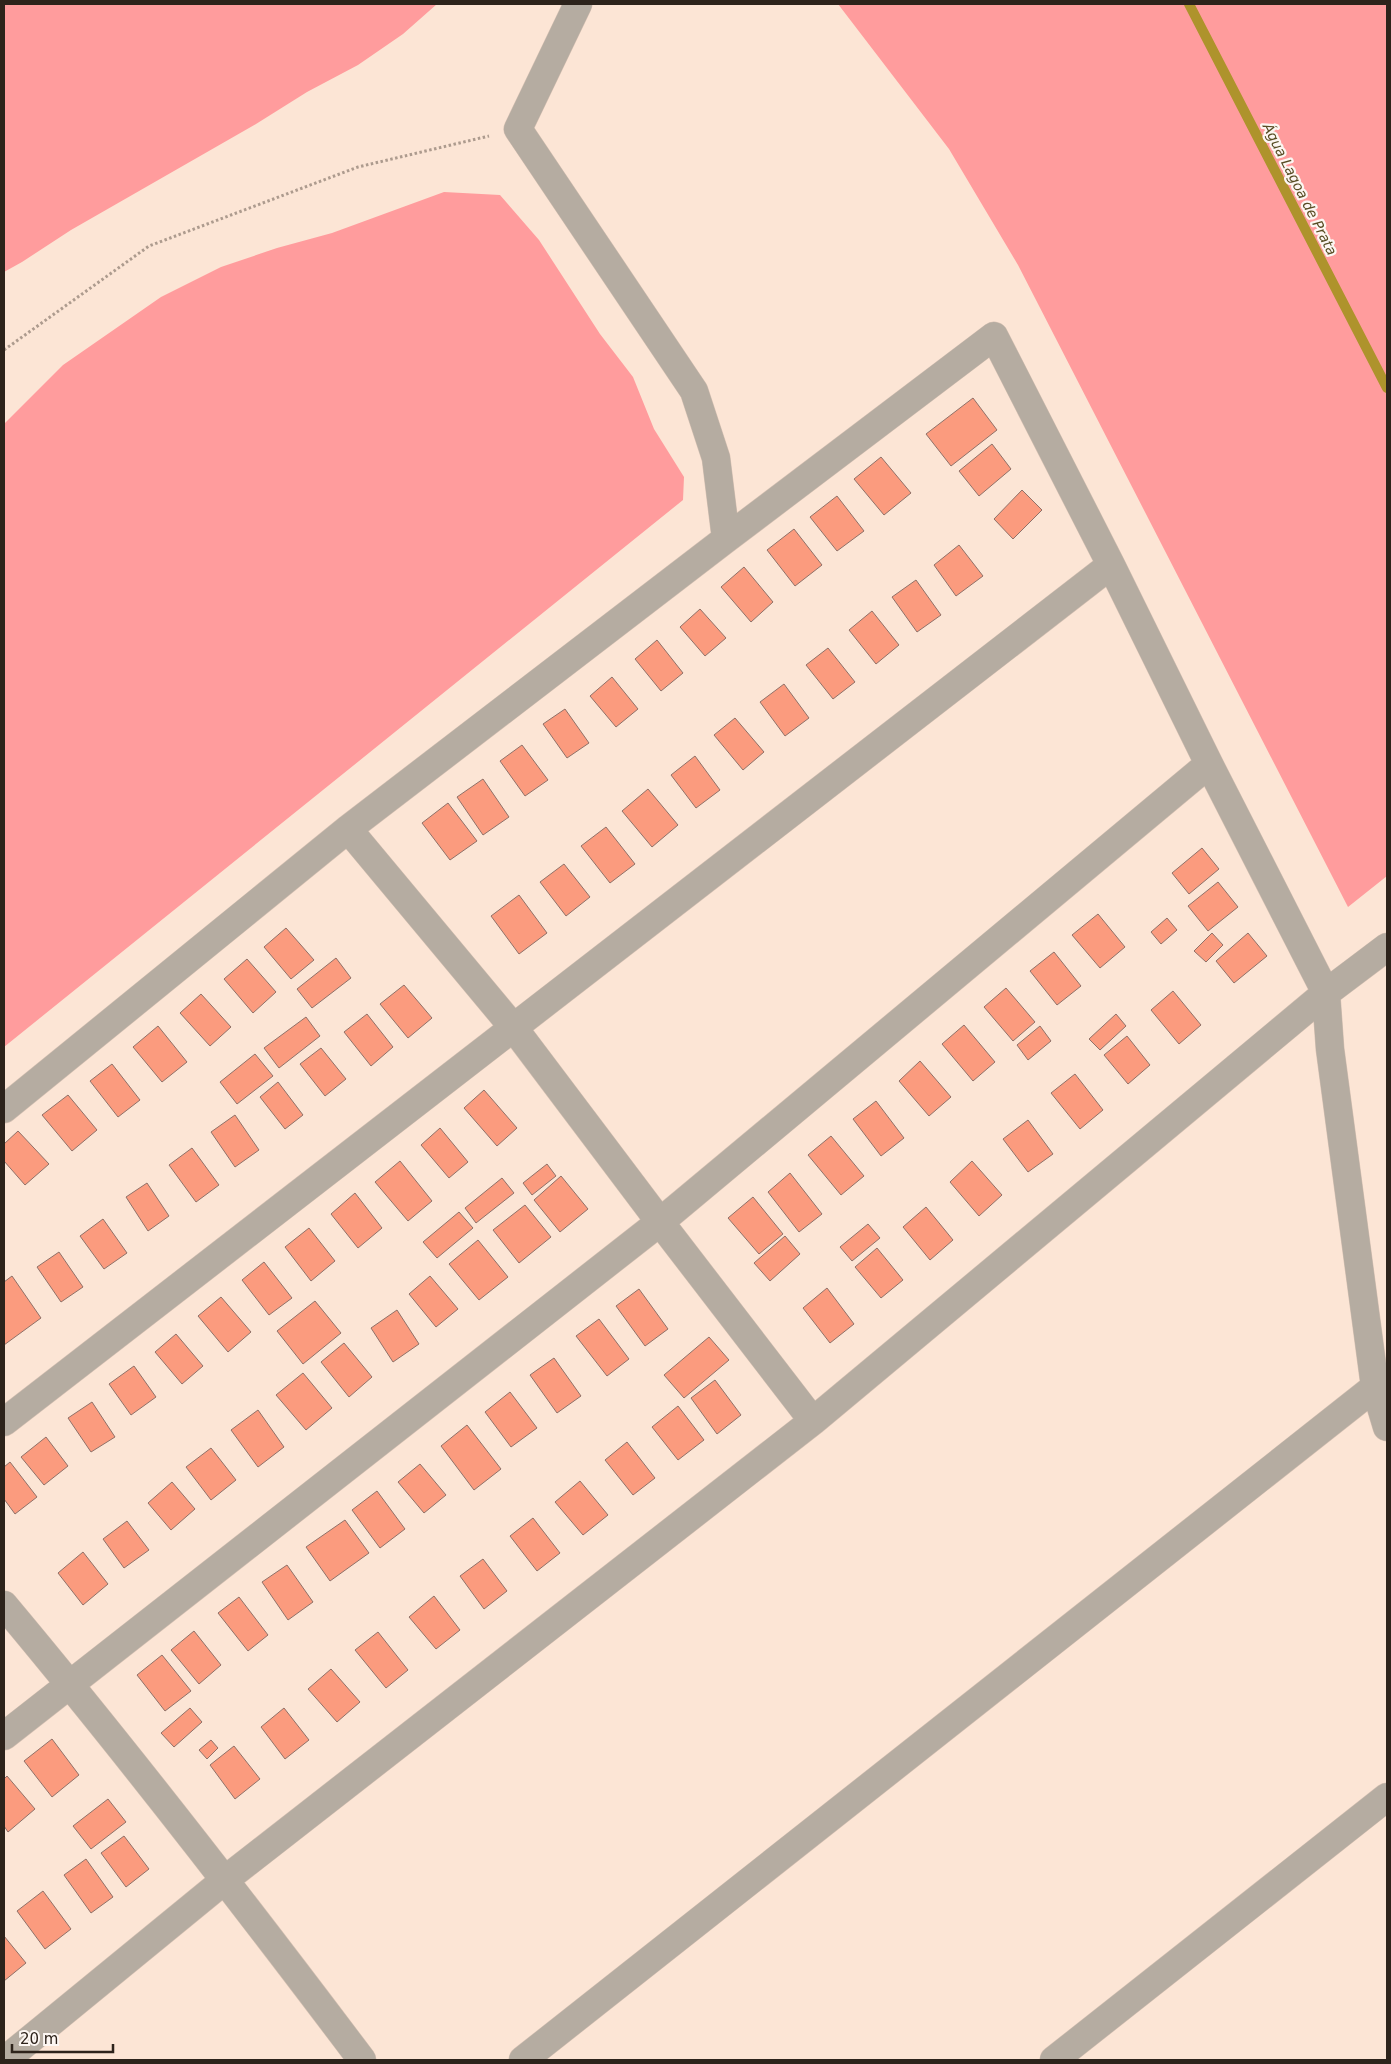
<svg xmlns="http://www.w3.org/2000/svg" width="1391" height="2064" viewBox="0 0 1391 2064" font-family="'DejaVu Sans',sans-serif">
	<rect width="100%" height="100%" fill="#fce5d5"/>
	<!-- green -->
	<path fill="#ff9c9d" d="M 4,4 L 437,4 L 403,34 L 358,65 L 307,92 L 256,124 L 71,230 L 22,262 L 4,272 Z
		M 838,4 L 1387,4 L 1387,876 L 1348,907 L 1018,265 L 949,149 Z
		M 444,192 L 500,195 L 539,240 L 600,334 L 633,377 L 654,429 L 684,477 L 683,500 L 4,1047 L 4,424 L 63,365 L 161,297 L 221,267 L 277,248 L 332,233 Z"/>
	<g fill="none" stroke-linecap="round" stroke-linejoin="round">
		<!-- stream -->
		<path stroke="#ae932c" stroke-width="10" d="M 1189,4 L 1387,388"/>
	</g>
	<!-- building -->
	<path fill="#fb9b7e" stroke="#907168" d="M 973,398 L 997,430 L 951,466 L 926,434 Z
		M 992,444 L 1011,469 L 979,496 L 959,471 Z
		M 881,457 L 911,493 L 884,515 L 854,479 Z
		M 1022,490 L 1042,510 L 1013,539 L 994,519 Z
		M 837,496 L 864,531 L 837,551 L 810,517 Z
		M 794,529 L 822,565 L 795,586 L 767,550 Z
		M 959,545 L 983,576 L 956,596 L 934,565 Z
		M 744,567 L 773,602 L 751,622 L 721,587 Z
		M 916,580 L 941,615 L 917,632 L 892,597 Z
		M 700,609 L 726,638 L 705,656 L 680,627 Z
		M 872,611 L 899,645 L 876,664 L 849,630 Z
		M 657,640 L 683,673 L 661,691 L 635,659 Z
		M 828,648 L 855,682 L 833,699 L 806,665 Z
		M 612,677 L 638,709 L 616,727 L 590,696 Z
		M 784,684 L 809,718 L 785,736 L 760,702 Z
		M 565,709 L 589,743 L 567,758 L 543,724 Z
		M 735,718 L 764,752 L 743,770 L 714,735 Z
		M 522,745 L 548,780 L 525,796 L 500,761 Z
		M 695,756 L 720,790 L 696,808 L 671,775 Z
		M 483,779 L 509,817 L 483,835 L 457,797 Z
		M 648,789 L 678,825 L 652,847 L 622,811 Z
		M 448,803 L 477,841 L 450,860 L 422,823 Z
		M 606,827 L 635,864 L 610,883 L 581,846 Z
		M 1202,848 L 1219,869 L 1189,894 L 1172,873 Z
		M 564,864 L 590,897 L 566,916 L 540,882 Z
		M 1218,882 L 1238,907 L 1208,931 L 1188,906 Z
		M 519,895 L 547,933 L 519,954 L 491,916 Z
		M 1098,914 L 1125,947 L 1100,968 L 1072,935 Z
		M 1167,918 L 1177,930 L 1161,944 L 1151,932 Z
		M 286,928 L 314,960 L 291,979 L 264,947 Z
		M 1212,933 L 1223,945 L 1206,962 L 1194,951 Z
		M 1248,933 L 1267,956 L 1234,983 L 1216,961 Z
		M 1054,952 L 1081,986 L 1057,1005 L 1030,971 Z
		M 336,958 L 351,978 L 312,1008 L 297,989 Z
		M 247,959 L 276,992 L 253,1013 L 224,979 Z
		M 404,985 L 432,1018 L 408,1038 L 380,1004 Z
		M 1006,988 L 1035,1022 L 1013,1041 L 984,1007 Z
		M 1173,991 L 1201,1025 L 1179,1044 L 1151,1010 Z
		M 201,994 L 231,1027 L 210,1046 L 180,1013 Z
		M 367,1014 L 393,1047 L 371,1066 L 344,1032 Z
		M 1116,1014 L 1126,1026 L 1100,1050 L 1089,1039 Z
		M 306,1017 L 320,1036 L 279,1068 L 264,1048 Z
		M 964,1025 L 995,1062 L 973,1081 L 942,1044 Z
		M 158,1026 L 187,1062 L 162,1082 L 133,1047 Z
		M 1040,1026 L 1051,1041 L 1028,1060 L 1017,1045 Z
		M 1127,1036 L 1150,1065 L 1128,1084 L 1104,1055 Z
		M 321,1048 L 346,1079 L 325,1096 L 300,1064 Z
		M 255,1054 L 273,1076 L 237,1104 L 220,1082 Z
		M 920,1061 L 951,1097 L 929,1116 L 899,1081 Z
		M 112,1064 L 140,1100 L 118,1117 L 90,1081 Z
		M 1075,1074 L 1103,1110 L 1080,1129 L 1051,1093 Z
		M 278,1082 L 303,1115 L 285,1129 L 260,1097 Z
		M 484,1090 L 517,1128 L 497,1146 L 464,1108 Z
		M 68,1095 L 97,1130 L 72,1151 L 42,1115 Z
		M 876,1101 L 904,1138 L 881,1156 L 853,1119 Z
		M 235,1115 L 259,1150 L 235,1167 L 211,1132 Z
		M 1028,1120 L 1053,1154 L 1028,1172 L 1003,1139 Z
		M 440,1128 L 468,1162 L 449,1178 L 421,1145 Z
		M 18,1131 L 49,1164 L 25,1185 L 4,1161 L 4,1144 Z
		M 831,1136 L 864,1176 L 841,1195 L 808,1155 Z
		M 192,1148 L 219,1185 L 196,1202 L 169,1165 Z
		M 400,1161 L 432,1201 L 408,1221 L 375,1182 Z
		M 972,1161 L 1002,1195 L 979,1216 L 950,1182 Z
		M 547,1164 L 556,1176 L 532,1195 L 523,1183 Z
		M 790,1173 L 822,1214 L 799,1232 L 768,1192 Z
		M 561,1176 L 588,1209 L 560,1232 L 534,1200 Z
		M 502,1178 L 514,1193 L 476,1223 L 465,1208 Z
		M 147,1183 L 169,1216 L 148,1231 L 126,1197 Z
		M 355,1193 L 382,1228 L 358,1248 L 331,1214 Z
		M 753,1197 L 783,1234 L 759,1254 L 728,1218 Z
		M 525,1205 L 551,1237 L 519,1263 L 493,1230 Z
		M 926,1207 L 953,1240 L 930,1260 L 903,1227 Z
		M 459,1212 L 473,1228 L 437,1258 L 423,1242 Z
		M 103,1219 L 127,1253 L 104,1269 L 80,1236 Z
		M 868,1224 L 880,1238 L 852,1261 L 840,1247 Z
		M 309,1228 L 335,1261 L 311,1281 L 285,1247 Z
		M 785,1236 L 800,1254 L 770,1281 L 754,1263 Z
		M 478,1240 L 508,1277 L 479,1300 L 449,1264 Z
		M 877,1248 L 903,1280 L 881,1298 L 855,1267 Z
		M 59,1252 L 83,1287 L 61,1302 L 37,1267 Z
		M 264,1262 L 292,1298 L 269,1315 L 242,1280 Z
		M 12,1276 L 41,1318 L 4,1345 L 4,1282 Z
		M 430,1276 L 458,1309 L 436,1327 L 409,1294 Z
		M 827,1288 L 854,1324 L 830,1343 L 803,1308 Z
		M 639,1289 L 668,1329 L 645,1346 L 616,1306 Z
		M 221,1297 L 251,1332 L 228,1352 L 198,1316 Z
		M 315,1301 L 341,1333 L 303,1364 L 277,1331 Z
		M 397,1310 L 419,1344 L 393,1362 L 371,1328 Z
		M 599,1319 L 629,1359 L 607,1376 L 576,1336 Z
		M 176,1334 L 203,1366 L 182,1384 L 155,1352 Z
		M 709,1337 L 729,1360 L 684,1398 L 664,1375 Z
		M 344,1343 L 372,1377 L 349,1397 L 321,1362 Z
		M 554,1358 L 581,1396 L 557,1413 L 530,1375 Z
		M 134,1366 L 156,1397 L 131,1415 L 109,1384 Z
		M 303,1373 L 332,1408 L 306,1430 L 276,1395 Z
		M 715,1380 L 741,1415 L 717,1434 L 691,1398 Z
		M 510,1392 L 537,1428 L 511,1447 L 485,1412 Z
		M 92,1402 L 115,1437 L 91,1452 L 68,1418 Z
		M 678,1406 L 704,1440 L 678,1460 L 652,1427 Z
		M 258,1410 L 284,1447 L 258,1467 L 231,1430 Z
		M 467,1425 L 501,1469 L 474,1490 L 441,1446 Z
		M 46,1437 L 68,1466 L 44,1485 L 21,1457 Z
		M 627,1442 L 655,1478 L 633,1495 L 605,1460 Z
		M 211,1448 L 236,1480 L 211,1500 L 186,1467 Z
		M 10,1462 L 37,1497 L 15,1514 L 4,1499 L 4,1467 Z
		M 420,1464 L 446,1495 L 424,1513 L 398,1482 Z
		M 580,1481 L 608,1515 L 583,1535 L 555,1502 Z
		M 172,1482 L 195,1509 L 171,1530 L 148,1503 Z
		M 377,1491 L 405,1529 L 380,1548 L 352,1510 Z
		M 533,1518 L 560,1553 L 537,1571 L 510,1536 Z
		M 345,1520 L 369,1553 L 330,1581 L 306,1547 Z
		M 127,1521 L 149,1550 L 124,1568 L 103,1539 Z
		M 83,1552 L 108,1584 L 83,1605 L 58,1573 Z
		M 483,1559 L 507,1591 L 484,1609 L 460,1576 Z
		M 287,1565 L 313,1602 L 288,1620 L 262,1582 Z
		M 434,1596 L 460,1630 L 436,1649 L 409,1617 Z
		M 239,1597 L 268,1635 L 248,1651 L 218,1613 Z
		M 194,1631 L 221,1665 L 199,1684 L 171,1650 Z
		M 378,1632 L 408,1670 L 386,1688 L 355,1650 Z
		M 162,1655 L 191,1691 L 165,1711 L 137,1675 Z
		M 331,1669 L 360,1702 L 337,1722 L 308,1689 Z
		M 190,1708 L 202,1722 L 174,1747 L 161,1733 Z
		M 284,1708 L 309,1740 L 285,1759 L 261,1727 Z
		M 52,1739 L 79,1775 L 52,1797 L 24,1761 Z
		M 211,1740 L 218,1748 L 207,1759 L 199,1750 Z
		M 234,1746 L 260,1779 L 235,1799 L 210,1765 Z
		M 7,1776 L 35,1809 L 8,1832 L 4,1826 L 4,1779 Z
		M 108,1799 L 126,1822 L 91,1849 L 73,1826 Z
		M 124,1836 L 149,1869 L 126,1887 L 101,1853 Z
		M 86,1859 L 113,1897 L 91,1913 L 64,1875 Z
		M 43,1891 L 71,1929 L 45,1949 L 17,1911 Z
		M 4,1936 L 26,1963 L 4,1981 Z"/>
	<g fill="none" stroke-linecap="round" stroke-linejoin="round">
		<defs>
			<path id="minor" d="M 578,4 L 518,129 L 694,391 L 716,458 L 726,539
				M 348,829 L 513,1027 L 660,1222 L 813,1421
				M 4,1109 L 348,829 L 726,539 L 994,336 L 1111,565 L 1209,764 L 1326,993 L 1330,1049 L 1375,1387 L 1387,1427
				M 4,1422 L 1111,565
				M 4,1605 C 128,1753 246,1906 362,2060
				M 4,1736 L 660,1222 L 1209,764
				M 5,2060 L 226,1879 L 813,1421 L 1326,993 L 1387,947
				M 523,2060 L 1375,1387
				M 1054,2060 L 1387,1797"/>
		</defs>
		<!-- minor casing -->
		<use href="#minor" stroke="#d7c2b4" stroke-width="29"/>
		<!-- path -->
		<path stroke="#ad9b8e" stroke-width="3" stroke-dasharray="2.5 2.5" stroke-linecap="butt" d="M 4,350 L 149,246 L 358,167 L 489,136"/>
		<!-- minor -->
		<use href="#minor" stroke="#b5aca1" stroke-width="28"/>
	</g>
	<g text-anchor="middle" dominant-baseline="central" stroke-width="4.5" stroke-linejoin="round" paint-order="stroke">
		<!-- water labels -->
		<g font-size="14" font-style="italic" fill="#574c23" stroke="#fcf6f2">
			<text transform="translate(1300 189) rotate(63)">Água Lagoa de Prata</text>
		</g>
	</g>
	<!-- border -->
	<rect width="1391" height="2064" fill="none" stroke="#2d231b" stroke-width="10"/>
	<!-- scale -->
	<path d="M12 2044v8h101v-8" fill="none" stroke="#2d231b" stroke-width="2.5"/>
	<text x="20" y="2044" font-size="15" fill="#2d231b" stroke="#fcf6f2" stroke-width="4" paint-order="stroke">20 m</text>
</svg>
